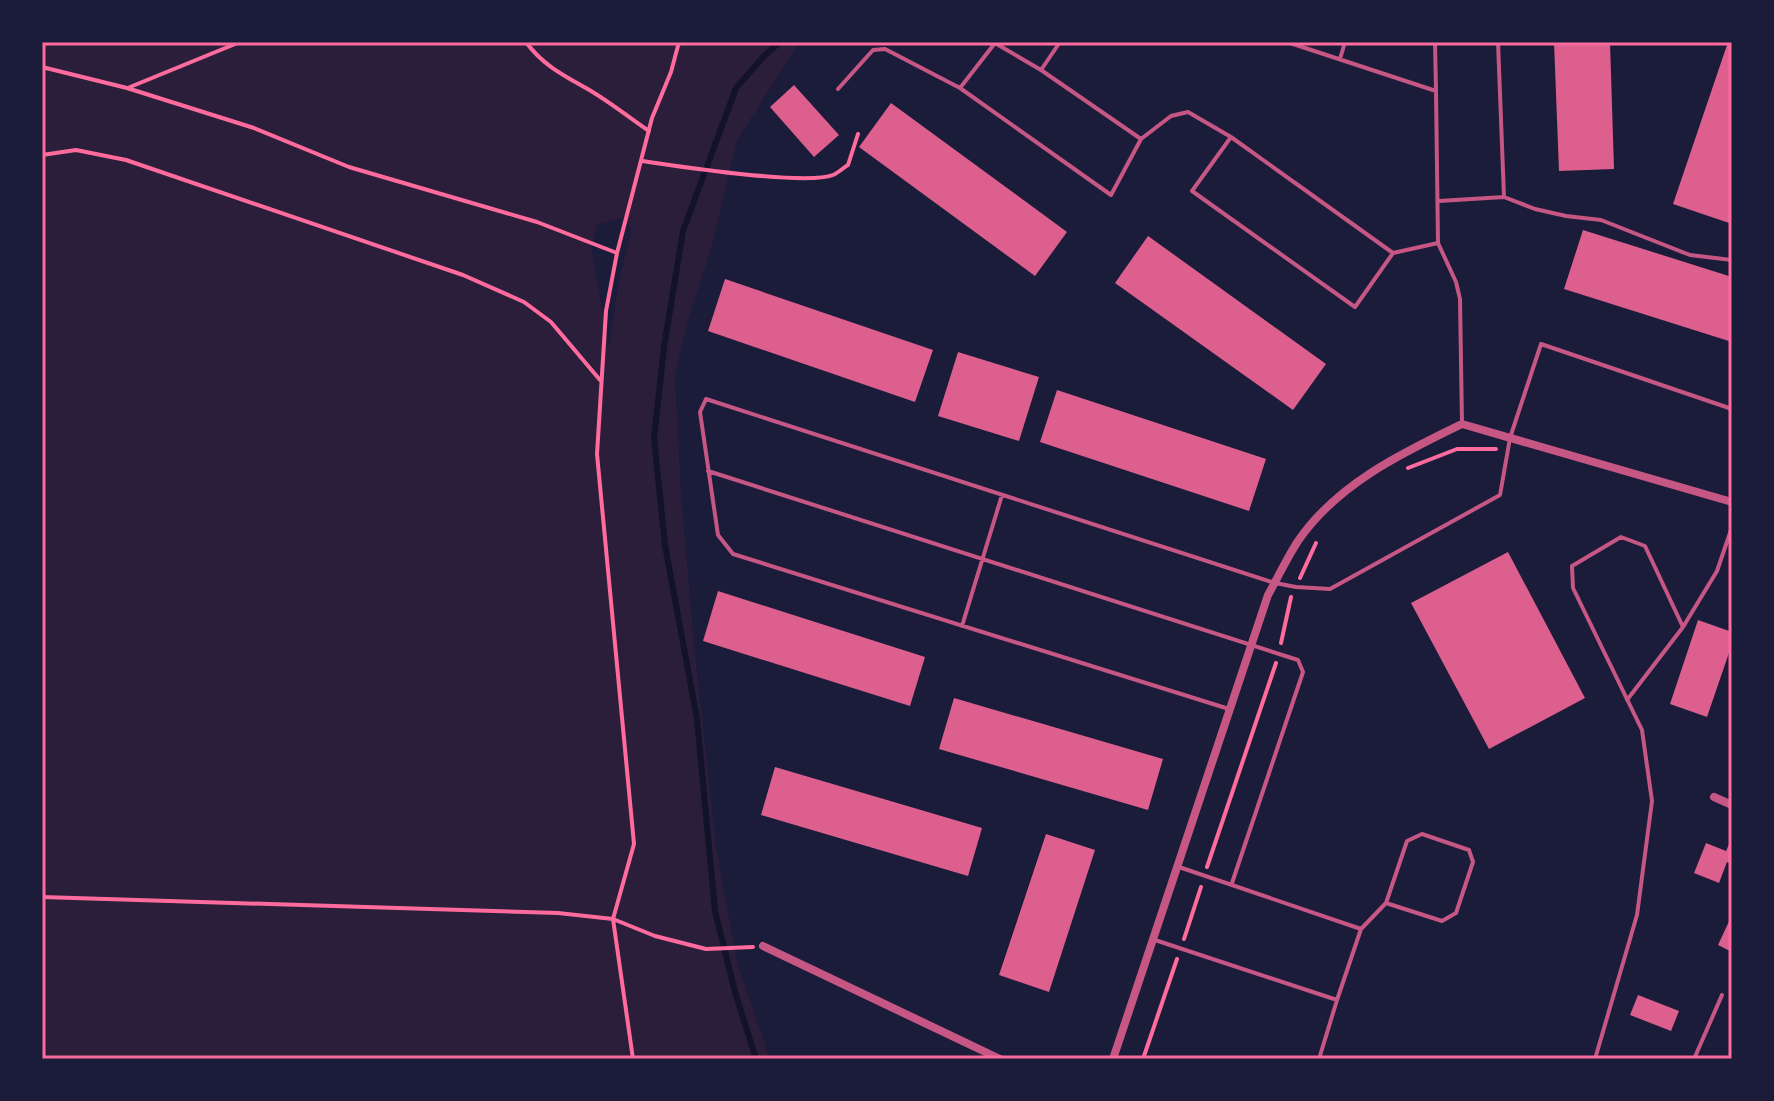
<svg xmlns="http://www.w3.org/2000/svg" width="1774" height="1101" viewBox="0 0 1774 1101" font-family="Commissioner,sans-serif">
	<rect width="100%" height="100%" fill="#1b1b3a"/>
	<!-- green -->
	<path fill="#2a1e3b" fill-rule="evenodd" d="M 42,42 L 800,42 L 737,140 L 712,246 L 688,320 L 675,376 L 681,493 L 694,644 L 716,847 L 737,962 L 770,1059 L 42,1059 ZM 627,217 L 631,232 L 619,280 L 609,346 L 591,247 L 598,224 Z"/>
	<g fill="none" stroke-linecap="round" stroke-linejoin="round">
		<!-- stream -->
		<path stroke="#12122b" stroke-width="6" d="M 756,1059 L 735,992 L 715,911 L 697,719 L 665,545 L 654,438 L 664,347 L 683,231 L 736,88 L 764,56 L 780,42"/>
	</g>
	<!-- building -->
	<path fill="#dd5f8e" d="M 1554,42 L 1610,42 L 1614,169 L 1559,171 Z
		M 1728,42 L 1732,42 L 1732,224 L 1673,204 Z
		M 794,85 L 839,135 L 814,157 L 770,107 Z
		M 891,103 L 1067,232 L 1035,276 L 859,147 Z
		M 1583,230 L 1732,277 L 1732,342 L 1564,289 Z
		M 1148,236 L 1326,364 L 1293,410 L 1115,283 Z
		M 725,279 L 933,350 L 915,402 L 708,331 Z
		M 958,352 L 1039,377 L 1019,441 L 938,416 Z
		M 1057,390 L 1266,459 L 1249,511 L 1040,442 Z
		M 1508,552 L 1585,698 L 1489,749 L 1411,603 Z
		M 718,591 L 925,657 L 910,706 L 703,641 Z
		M 1698,620 L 1732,632 L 1732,644 L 1707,717 L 1670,704 Z
		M 954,698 L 1163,759 L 1148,810 L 939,749 Z
		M 775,767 L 982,828 L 968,876 L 761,815 Z
		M 1046,834 L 1095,850 L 1049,992 L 999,975 Z
		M 1732,838 L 1732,864 L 1727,862 L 1719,883 L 1694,873 L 1706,843 L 1726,851 Z
		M 1732,915 L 1732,952 L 1718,945 Z
		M 1638,995 L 1679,1011 L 1671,1031 L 1630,1015 Z"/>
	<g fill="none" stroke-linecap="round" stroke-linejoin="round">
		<!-- path -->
		<path stroke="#ff6b9d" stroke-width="4" d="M 526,42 C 543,66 567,77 591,91 C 611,103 630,118 649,131
			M 42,67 L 127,88 L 254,128 L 349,167 L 537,222 L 617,253
			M 130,87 L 240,42
			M 42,155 L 76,150 L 126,160 L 463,275 L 524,302 L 551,322 L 600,380
			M 642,161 C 677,166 805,186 833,175 C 838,173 843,168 848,165 L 858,134
			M 1408,468 L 1457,449 L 1496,449
			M 1300,578 L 1316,543
			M 1281,643 L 1291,597
			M 1207,867 L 1276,663
			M 42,897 L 558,913 L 613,919 L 655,936 L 706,949 L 753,947
			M 1184,939 L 1201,887
			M 633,1059 L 613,919 L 634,844 L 597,454 L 606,311 L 617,253 L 652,118 L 671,72 L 679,42
			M 1143,1059 L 1177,959"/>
		<!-- service -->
		<path stroke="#c65784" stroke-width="4" d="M 1060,42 L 1041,70 L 1141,139 L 1171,116 L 1188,112 L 1231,137 L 1393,253
			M 1435,42 L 1436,91
			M 1340,59 L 1345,42
			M 1041,70 L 995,43 L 960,88 L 1111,195 L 1141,139
			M 838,89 L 873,50 L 885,49 L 960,88
			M 1231,137 L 1192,191 L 1355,307 L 1393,253 L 1438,243 L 1436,91 L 1287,42
			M 1504,197 L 1535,209 L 1566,216 L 1601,220 L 1690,255 L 1732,260
			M 1439,201 L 1504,197 L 1498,42
			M 1438,243 L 1456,282 L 1460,299 L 1462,424
			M 708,471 L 1298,660 L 1303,672 L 1232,883
			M 962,626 L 1002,495
			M 1683,627 L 1717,571 L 1732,527
			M 1229,709 L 733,554 L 718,535 L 700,412 L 706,399 L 1275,583 L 1296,587 L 1330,589 L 1500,495 L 1510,438 L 1541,344 L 1732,409
			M 1361,929 L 1386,903 L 1442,921 L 1456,913 L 1473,862 L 1469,850 L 1422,834 L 1407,841 L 1386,903
			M 1155,940 L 1337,1000 L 1361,929 L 1179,867
			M 1319,1059 L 1337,1000
			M 1595,1059 L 1637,915 L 1652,801 L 1642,730 L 1573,588 L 1572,566 L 1621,537 L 1645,546 L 1683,627 L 1627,700
			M 1694,1059 L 1722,995"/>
		<!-- minor -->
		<path stroke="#c65784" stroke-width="8" d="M 1714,797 L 1732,805
			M 763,946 L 1000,1059
			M 1113,1059 L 1268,595 C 1278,577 1287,558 1298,541 C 1337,484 1402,453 1462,424 L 1732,502"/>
	</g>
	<!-- border -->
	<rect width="1774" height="1101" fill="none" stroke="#1b1b3a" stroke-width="88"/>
	<rect x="44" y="44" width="1686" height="1013" fill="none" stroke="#ff6b9d" stroke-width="3"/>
</svg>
